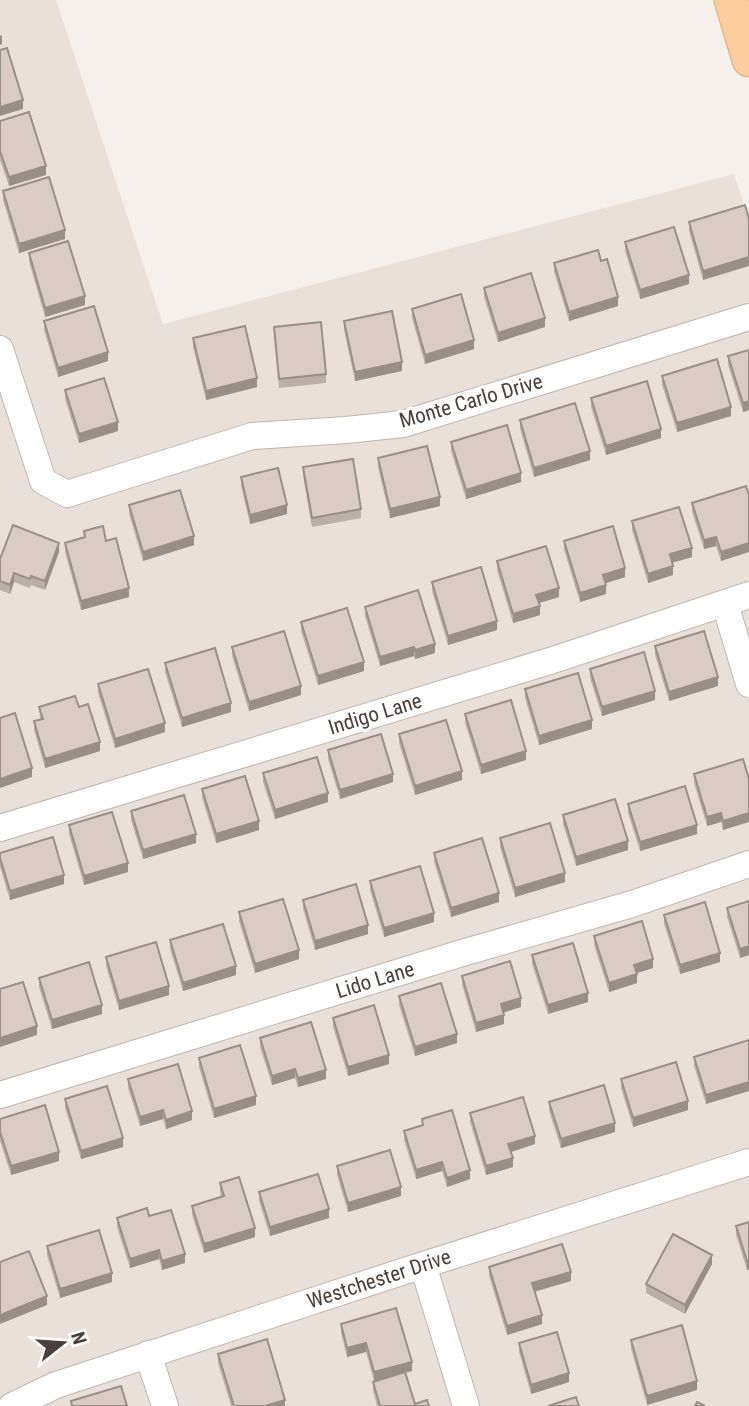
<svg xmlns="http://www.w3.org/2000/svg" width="749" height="1406" viewBox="0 0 749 1406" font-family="'Roboto Condensed',sans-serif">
	<rect width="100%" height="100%" fill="#f5f0eb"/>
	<!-- residential -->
	<path fill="#e9e1d9" d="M 0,0 L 56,0 L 163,324 L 734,174 L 749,221 L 749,1406 L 0,1406 Z"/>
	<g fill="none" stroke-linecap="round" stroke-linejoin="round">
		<defs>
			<path id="minor" d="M 0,349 L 43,481 L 67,494 L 252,436 L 346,430 L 403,424 L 749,317
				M 725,604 L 749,684
				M 0,828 L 550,661 L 749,595
				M 0,1095 L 462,953 L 632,904 L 749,864
				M 423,1265 L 466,1406
				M 148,1354 L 165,1406
				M 12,1406 L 56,1385 L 423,1265 L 749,1162"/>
			<path id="major" d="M 731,0 L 749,60"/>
		</defs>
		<!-- minor casing -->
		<use href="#minor" stroke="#c1b6ae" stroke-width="28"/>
		<!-- major casing -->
		<use href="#major" stroke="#e3a66c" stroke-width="35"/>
		<!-- minor -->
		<use href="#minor" stroke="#fff" stroke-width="26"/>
		<!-- major -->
		<use href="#major" stroke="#fdcd9d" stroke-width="33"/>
	</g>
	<!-- wall -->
	<path fill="#bbafa9" d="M 0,121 L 46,175 L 9,186 L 0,160 Z
		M 3,191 L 65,239 L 19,253 L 3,200 Z
		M 745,205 L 703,280 L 689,231 L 689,222 Z
		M 625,242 L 689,284 L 640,299 L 625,251 Z
		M 29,253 L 85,305 L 45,317 L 29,262 Z
		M 601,261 L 618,306 L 569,321 L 554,272 L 554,263 Z
		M 484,288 L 545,327 L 498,342 L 484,297 Z
		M 412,309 L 474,349 L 425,364 L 412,318 Z
		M 44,321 L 108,361 L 58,377 L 44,330 Z
		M 344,321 L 402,371 L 355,381 L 344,330 Z
		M 274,327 L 326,374 L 326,383 L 279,388 Z
		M 193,338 L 257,387 L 206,400 L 193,347 Z
		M 749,350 L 749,410 L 743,412 L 728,365 L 728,356 Z
		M 662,376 L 731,416 L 677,432 L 662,385 Z
		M 65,390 L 118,431 L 79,443 L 65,399 Z
		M 591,398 L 661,438 L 606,455 L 591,407 Z
		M 520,420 L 590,460 L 534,477 L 520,429 Z
		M 451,442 L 521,482 L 466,499 L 451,451 Z
		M 378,458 L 440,506 L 390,518 L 378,467 Z
		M 303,467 L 361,509 L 361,518 L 312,527 L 303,476 Z
		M 241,477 L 287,514 L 250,524 L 241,486 Z
		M 746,486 L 721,561 L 716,546 L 704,549 L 692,512 L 692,503 Z
		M 129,505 L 194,545 L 143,561 L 129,514 Z
		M 632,521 L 692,557 L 672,563 L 673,575 L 648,583 L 632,530 Z
		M 84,531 L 106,541 L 129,597 L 81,610 L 65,552 L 65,543 L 84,537 Z
		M 564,541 L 625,577 L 606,583 L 606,594 L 580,602 L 564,550 Z
		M 59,552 L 45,590 L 31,585 L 30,588 L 14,582 L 10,594 L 0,590 L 0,559 Z
		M 497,561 L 559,597 L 539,603 L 540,615 L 513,623 L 497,570 Z
		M 432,582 L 497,630 L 448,645 L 432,591 Z
		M 365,607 L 435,653 L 415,659 L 414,656 L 380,666 L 365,616 Z
		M 301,622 L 364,671 L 318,685 L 301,631 Z
		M 655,646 L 718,686 L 669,701 L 655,655 Z
		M 232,647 L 301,695 L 249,711 L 232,656 Z
		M 165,663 L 231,712 L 182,727 L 165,672 Z
		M 590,669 L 655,700 L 602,716 L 590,678 Z
		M 98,684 L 165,732 L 115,748 L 98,693 Z
		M 525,689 L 592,729 L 539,745 L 525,698 Z
		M 39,707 L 79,707 L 100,751 L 45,768 L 34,730 L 34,721 L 40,719 Z
		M 465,714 L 526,760 L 481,774 L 465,723 Z
		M 399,734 L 462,780 L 415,795 L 399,743 Z
		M 328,750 L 393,782 L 340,799 L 328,759 Z
		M 263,773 L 328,802 L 275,819 L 263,782 Z
		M 694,774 L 749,779 L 723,830 L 721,822 L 707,826 L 694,783 Z
		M 202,789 L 259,830 L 216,843 L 202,798 Z
		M 628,804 L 697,834 L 640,851 L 628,813 Z
		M 131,811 L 196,843 L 143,859 L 131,820 Z
		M 563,815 L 628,850 L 576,866 L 563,824 Z
		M 69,825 L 128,872 L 84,885 L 69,834 Z
		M 500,838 L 565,882 L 515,897 L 500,847 Z
		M 0,853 L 64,884 L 10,900 L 0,867 Z
		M 434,853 L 499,902 L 451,917 L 434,862 Z
		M 370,881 L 434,922 L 384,937 L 370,890 Z
		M 303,900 L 368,934 L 315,950 L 303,909 Z
		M 749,901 L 749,955 L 740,958 L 727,917 L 727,908 Z
		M 239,912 L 299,959 L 255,973 L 239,921 Z
		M 664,915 L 720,962 L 680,974 L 664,924 Z
		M 594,936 L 653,968 L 637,973 L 637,983 L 609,992 L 594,945 Z
		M 170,940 L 236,975 L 183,991 L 170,949 Z
		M 532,955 L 588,1002 L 548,1014 L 532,964 Z
		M 106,957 L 169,995 L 119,1010 L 106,966 Z
		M 462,976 L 521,1007 L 503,1013 L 504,1024 L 476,1032 L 462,985 Z
		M 39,978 L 102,1014 L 52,1029 L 39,987 Z
		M 399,996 L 457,1043 L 415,1056 L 399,1005 Z
		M 333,1018 L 389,1064 L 348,1076 L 333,1027 Z
		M 260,1038 L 326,1079 L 298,1087 L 295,1078 L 272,1085 L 260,1047 Z
		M 749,1040 L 706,1104 L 694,1066 L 694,1057 Z
		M 199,1058 L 256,1105 L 214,1118 L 199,1067 Z
		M 128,1079 L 192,1120 L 166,1129 L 163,1119 L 140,1126 L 128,1088 Z
		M 621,1079 L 688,1110 L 633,1127 L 621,1088 Z
		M 65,1099 L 123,1147 L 81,1159 L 65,1108 Z
		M 549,1102 L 615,1132 L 561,1148 L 549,1111 Z
		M 470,1113 L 535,1144 L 511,1152 L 513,1167 L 486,1175 L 470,1122 Z
		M 0,1119 L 59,1161 L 11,1175 L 0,1141 Z
		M 422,1119 L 470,1179 L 447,1187 L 442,1171 L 416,1179 L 404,1140 L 404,1131 L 422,1125 Z
		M 337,1166 L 401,1196 L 348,1212 L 337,1175 Z
		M 220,1183 L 255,1237 L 204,1253 L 192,1215 L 192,1206 L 221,1197 L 220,1192 Z
		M 259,1192 L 329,1218 L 270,1236 L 259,1201 Z
		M 149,1216 L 185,1263 L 162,1270 L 159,1259 L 130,1268 L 117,1227 L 117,1218 Z
		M 749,1222 L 749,1270 L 747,1270 L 736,1235 L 736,1226 Z
		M 47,1246 L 112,1282 L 60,1298 L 47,1255 Z
		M 712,1264 L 685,1314 L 646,1293 L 646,1284 Z
		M 489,1267 L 571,1281 L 535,1292 L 542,1324 L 507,1335 L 489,1276 Z
		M 341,1324 L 412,1371 L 405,1372 L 415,1404 L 429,1406 L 377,1406 L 373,1391 L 373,1382 L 374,1381 L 366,1352 L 347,1357 L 341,1333 Z
		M 631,1340 L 697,1390 L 647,1405 L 631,1349 Z
		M 519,1343 L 569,1382 L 531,1394 L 519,1352 Z
		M 218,1354 L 285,1406 L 231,1406 L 218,1363 Z"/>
	<!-- shaded-wall -->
	<path fill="#998f89" d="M 2,35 L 2,44 L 0,45 L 0,36 Z
		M 23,100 L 23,109 L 0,116 L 0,107 Z
		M 46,166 L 46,175 L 9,186 L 9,177 Z
		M 65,230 L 65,239 L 19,253 L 19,244 Z
		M 749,257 L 749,266 L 703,280 L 703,271 Z
		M 689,275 L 689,284 L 640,299 L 640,290 Z
		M 85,296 L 85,305 L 45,317 L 45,308 Z
		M 618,297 L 618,306 L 569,321 L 569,312 Z
		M 545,318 L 545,327 L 498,342 L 498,333 Z
		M 474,340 L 474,349 L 425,364 L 425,355 Z
		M 108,352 L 108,361 L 58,377 L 58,368 Z
		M 402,362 L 402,371 L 355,381 L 355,372 Z
		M 257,378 L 257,387 L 206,400 L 206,391 Z
		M 749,401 L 749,410 L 743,412 L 743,403 Z
		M 731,407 L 731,416 L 677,432 L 677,423 Z
		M 118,422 L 118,431 L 79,443 L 79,434 Z
		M 661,429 L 661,438 L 606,455 L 606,446 Z
		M 590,451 L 590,460 L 534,477 L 534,468 Z
		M 521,473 L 521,482 L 466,499 L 466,490 Z
		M 440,497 L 440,506 L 390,518 L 390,509 Z
		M 287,505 L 287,514 L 250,524 L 250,515 Z
		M 194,536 L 194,545 L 143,561 L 143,552 Z
		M 716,537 L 716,546 L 704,549 L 704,540 Z
		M 59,543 L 59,552 L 45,590 L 45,581 Z
		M 749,543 L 749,552 L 721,561 L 721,552 Z
		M 692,548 L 692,557 L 670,563 L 670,554 Z
		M 673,566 L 673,575 L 648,583 L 648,574 Z
		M 625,568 L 625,577 L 603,584 L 603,575 Z
		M 14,573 L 14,582 L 10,594 L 10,585 Z
		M 606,585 L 606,594 L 580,602 L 580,593 Z
		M 129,588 L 129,597 L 81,610 L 81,601 Z
		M 559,588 L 559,597 L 536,604 L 536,595 Z
		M 540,606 L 540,615 L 513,623 L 513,614 Z
		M 497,621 L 497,630 L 448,645 L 448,636 Z
		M 435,644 L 435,653 L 415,659 L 415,650 Z
		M 414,647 L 414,656 L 380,666 L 380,657 Z
		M 364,662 L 364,671 L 318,685 L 318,676 Z
		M 718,677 L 718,686 L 669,701 L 669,692 Z
		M 301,686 L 301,695 L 249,711 L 249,702 Z
		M 655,691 L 655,700 L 602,716 L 602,707 Z
		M 231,703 L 231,712 L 182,727 L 182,718 Z
		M 592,720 L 592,729 L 539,745 L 539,736 Z
		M 165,723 L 165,732 L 115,748 L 115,739 Z
		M 100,742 L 100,751 L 45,768 L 45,759 Z
		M 526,751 L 526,760 L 481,774 L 481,765 Z
		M 32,768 L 32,777 L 0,788 L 0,779 Z
		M 462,771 L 462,780 L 415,795 L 415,786 Z
		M 393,774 L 393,782 L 340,799 L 340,790 Z
		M 328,793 L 328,802 L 275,819 L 275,810 Z
		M 721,813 L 721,822 L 707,826 L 707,817 Z
		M 749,813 L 749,822 L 723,830 L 723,821 Z
		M 259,821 L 259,830 L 216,843 L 216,834 Z
		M 697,825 L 697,834 L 640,851 L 640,842 Z
		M 196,834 L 196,843 L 143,859 L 143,850 Z
		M 628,841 L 628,850 L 576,866 L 576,857 Z
		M 128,863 L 128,872 L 84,885 L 84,876 Z
		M 565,873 L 565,882 L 515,897 L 515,888 Z
		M 64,875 L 64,884 L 10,900 L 10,891 Z
		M 499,893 L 499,902 L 451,917 L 451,908 Z
		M 434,913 L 434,922 L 384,937 L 384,928 Z
		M 368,925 L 368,934 L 315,950 L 315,941 Z
		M 749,946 L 749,955 L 740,958 L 740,949 Z
		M 299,950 L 299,959 L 255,973 L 255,964 Z
		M 720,953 L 720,962 L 680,974 L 680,965 Z
		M 653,959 L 653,968 L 634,974 L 634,965 Z
		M 236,966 L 236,975 L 183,991 L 183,983 Z
		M 637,974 L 637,983 L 609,992 L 609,983 Z
		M 169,986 L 169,995 L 119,1010 L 119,1001 Z
		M 588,993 L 588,1002 L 548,1014 L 548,1005 Z
		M 521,998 L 521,1007 L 501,1013 L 501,1004 Z
		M 102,1005 L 102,1014 L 52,1029 L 52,1020 Z
		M 504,1015 L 504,1024 L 476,1032 L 476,1023 Z
		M 37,1026 L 37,1035 L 0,1047 L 0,1038 Z
		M 457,1034 L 457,1043 L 415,1056 L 415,1047 Z
		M 389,1055 L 389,1064 L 348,1076 L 348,1067 Z
		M 295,1069 L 295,1078 L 272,1085 L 272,1076 Z
		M 326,1070 L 326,1079 L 298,1087 L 298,1078 Z
		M 749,1082 L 749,1091 L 706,1104 L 706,1095 Z
		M 256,1096 L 256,1105 L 214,1118 L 214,1109 Z
		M 688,1101 L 688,1110 L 633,1127 L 633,1118 Z
		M 163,1110 L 163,1119 L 140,1126 L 140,1117 Z
		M 192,1111 L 192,1120 L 166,1129 L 166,1120 Z
		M 615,1123 L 615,1132 L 561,1148 L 561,1139 Z
		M 535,1136 L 535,1144 L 508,1153 L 508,1144 Z
		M 123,1138 L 123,1147 L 81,1159 L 81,1151 Z
		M 59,1152 L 59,1161 L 11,1175 L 11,1166 Z
		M 513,1158 L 513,1167 L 486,1175 L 486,1166 Z
		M 442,1162 L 442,1171 L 416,1179 L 416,1170 Z
		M 470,1170 L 470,1179 L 447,1187 L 447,1178 Z
		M 401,1187 L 401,1196 L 348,1212 L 348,1203 Z
		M 329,1209 L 329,1218 L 270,1236 L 270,1227 Z
		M 255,1228 L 255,1237 L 204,1253 L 204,1244 Z
		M 159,1250 L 159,1259 L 130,1268 L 130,1259 Z
		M 185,1254 L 185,1263 L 162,1270 L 162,1261 Z
		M 712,1255 L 712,1264 L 685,1314 L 685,1305 Z
		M 747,1261 L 749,1261 L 749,1270 L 747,1270 Z
		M 571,1272 L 571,1281 L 532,1292 L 532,1283 Z
		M 112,1273 L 112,1282 L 60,1298 L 60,1289 Z
		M 47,1296 L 47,1305 L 0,1324 L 0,1315 Z
		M 542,1315 L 542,1324 L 507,1335 L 507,1326 Z
		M 366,1343 L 366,1352 L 347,1357 L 347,1348 Z
		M 412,1362 L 412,1371 L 374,1381 L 374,1372 Z
		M 569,1373 L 569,1382 L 531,1394 L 531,1385 Z
		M 697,1381 L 697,1390 L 647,1405 L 647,1396 Z
		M 285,1400 L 285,1406 L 265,1406 Z"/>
	<!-- building -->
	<path fill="#daccc4" stroke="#998f89" stroke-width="2" d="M 7,48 L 23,100 L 0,107 L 0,50 Z
		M 29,112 L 46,166 L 9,177 L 0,151 L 0,121 Z
		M 49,177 L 65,230 L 19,244 L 3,191 Z
		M 745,205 L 749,219 L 749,257 L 703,271 L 689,222 Z
		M 674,227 L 689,275 L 640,290 L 625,242 Z
		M 68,241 L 85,296 L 45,308 L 29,253 Z
		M 598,250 L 601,261 L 607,259 L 618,297 L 569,312 L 554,263 Z
		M 531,273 L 545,318 L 498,333 L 484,288 Z
		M 461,294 L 474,340 L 425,355 L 412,309 Z
		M 94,306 L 108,352 L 58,368 L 44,321 Z
		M 392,311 L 402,362 L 355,372 L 344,321 Z
		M 321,322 L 326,374 L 279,379 L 274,327 Z
		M 245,326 L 257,378 L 206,391 L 193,338 Z
		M 749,350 L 749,401 L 743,403 L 728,356 Z
		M 717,359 L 731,407 L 677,423 L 662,376 Z
		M 104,378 L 118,422 L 79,434 L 65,390 Z
		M 647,381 L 661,429 L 606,446 L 591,398 Z
		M 575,403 L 590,451 L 534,468 L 520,420 Z
		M 507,425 L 521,473 L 466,490 L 451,442 Z
		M 427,446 L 440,497 L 390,509 L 378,458 Z
		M 353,459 L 361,509 L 312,518 L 303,467 Z
		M 278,468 L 287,505 L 250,515 L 241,477 Z
		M 746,486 L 749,495 L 749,543 L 721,552 L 716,537 L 704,540 L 692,503 Z
		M 180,490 L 194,536 L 143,552 L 129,505 Z
		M 679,507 L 692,548 L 670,554 L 673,566 L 648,574 L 632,521 Z
		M 13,525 L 59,543 L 45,581 L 31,576 L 30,579 L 14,573 L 10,585 L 0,581 L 0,559 Z
		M 103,526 L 106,541 L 116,538 L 129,588 L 81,601 L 65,543 L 85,537 L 84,531 Z
		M 613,526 L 625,568 L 603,575 L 606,585 L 580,593 L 564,541 Z
		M 546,546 L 559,588 L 536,595 L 540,606 L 513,614 L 497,561 Z
		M 481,567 L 497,621 L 448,636 L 432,582 Z
		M 418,590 L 435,644 L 415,650 L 414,647 L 380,657 L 365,607 Z
		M 347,608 L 364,662 L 318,676 L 301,622 Z
		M 284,631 L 301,686 L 249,702 L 232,647 Z
		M 704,631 L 718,677 L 669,692 L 655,646 Z
		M 215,648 L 231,703 L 182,718 L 165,663 Z
		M 644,652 L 655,691 L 602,707 L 590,669 Z
		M 148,669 L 165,723 L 115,739 L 98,684 Z
		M 578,673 L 592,720 L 539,736 L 525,689 Z
		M 75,696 L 79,707 L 88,704 L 100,742 L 45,759 L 34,721 L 43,719 L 39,707 Z
		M 511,700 L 526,751 L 481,765 L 465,714 Z
		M 15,713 L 32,768 L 0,779 L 0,718 Z
		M 446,720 L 462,771 L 415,786 L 399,734 Z
		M 381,734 L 393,774 L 340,790 L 328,750 Z
		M 317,757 L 328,793 L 275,810 L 263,773 Z
		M 743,759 L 749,779 L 749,813 L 723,821 L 721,813 L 707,817 L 694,774 Z
		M 245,776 L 259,821 L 216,834 L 202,789 Z
		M 685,786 L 697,825 L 640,842 L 628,804 Z
		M 184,795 L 196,834 L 143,850 L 131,811 Z
		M 615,799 L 628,841 L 576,857 L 563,815 Z
		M 112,812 L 128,863 L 84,876 L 69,825 Z
		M 550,823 L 565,873 L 515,888 L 500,838 Z
		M 53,837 L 64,875 L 10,891 L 0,858 L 0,853 Z
		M 482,838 L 499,893 L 451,908 L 434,853 Z
		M 420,866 L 434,913 L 384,928 L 370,881 Z
		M 356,884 L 368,925 L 315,941 L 303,900 Z
		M 283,899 L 299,950 L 255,964 L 239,912 Z
		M 749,901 L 749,946 L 740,949 L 727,908 Z
		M 705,902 L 720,953 L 680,965 L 664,915 Z
		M 642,921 L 653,959 L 634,965 L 637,974 L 609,983 L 594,936 Z
		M 223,924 L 236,966 L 183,983 L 170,940 Z
		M 156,942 L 169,986 L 119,1001 L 106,957 Z
		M 573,943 L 588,993 L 548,1005 L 532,955 Z
		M 510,961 L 521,998 L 501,1004 L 504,1015 L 476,1023 L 462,976 Z
		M 89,962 L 102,1005 L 52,1020 L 39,978 Z
		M 23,982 L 37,1026 L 0,1038 L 0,989 Z
		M 441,983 L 457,1034 L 415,1047 L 399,996 Z
		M 374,1005 L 389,1055 L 348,1067 L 333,1018 Z
		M 311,1022 L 326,1070 L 298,1078 L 295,1069 L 272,1076 L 260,1038 Z
		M 749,1040 L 749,1082 L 706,1095 L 694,1057 Z
		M 240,1045 L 256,1096 L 214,1109 L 199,1058 Z
		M 676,1062 L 688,1101 L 633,1118 L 621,1079 Z
		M 178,1064 L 192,1111 L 166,1120 L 163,1110 L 140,1117 L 128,1079 Z
		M 604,1085 L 615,1123 L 561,1139 L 549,1102 Z
		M 107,1086 L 123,1138 L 81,1151 L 65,1099 Z
		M 523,1097 L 535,1136 L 508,1144 L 513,1158 L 486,1166 L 470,1113 Z
		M 45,1105 L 59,1152 L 11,1166 L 0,1132 L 0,1119 Z
		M 452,1110 L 470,1170 L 447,1178 L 442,1162 L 416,1170 L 404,1131 L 423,1125 L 422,1119 Z
		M 390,1150 L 401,1187 L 348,1203 L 337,1166 Z
		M 318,1174 L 329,1209 L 270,1227 L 259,1192 Z
		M 239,1177 L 255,1228 L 204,1244 L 192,1206 L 224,1196 L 220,1183 Z
		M 147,1208 L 149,1216 L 171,1210 L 185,1254 L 162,1261 L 159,1250 L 130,1259 L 117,1218 Z
		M 749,1222 L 749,1261 L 747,1261 L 736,1226 Z
		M 99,1230 L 112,1273 L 60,1289 L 47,1246 Z
		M 673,1234 L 712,1255 L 685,1305 L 646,1284 Z
		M 562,1244 L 571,1272 L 532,1283 L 542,1315 L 507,1326 L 489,1267 Z
		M 29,1251 L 47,1296 L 0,1315 L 0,1262 Z
		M 396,1308 L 412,1362 L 374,1372 L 366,1343 L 347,1348 L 341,1324 Z
		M 682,1325 L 697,1381 L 647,1396 L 631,1340 Z
		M 557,1332 L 569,1373 L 531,1385 L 519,1343 Z
		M 267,1339 L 285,1400 L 265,1406 L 234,1406 L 218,1354 Z
		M 405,1372 L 415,1404 L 427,1400 L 429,1406 L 380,1406 L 373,1382 Z
		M 121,1386 L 127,1406 L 72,1406 L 71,1401 Z
		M 576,1397 L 579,1406 L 548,1406 Z
		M 697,1402 L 705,1406 L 695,1406 Z"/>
	<g text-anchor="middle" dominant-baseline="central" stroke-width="6" stroke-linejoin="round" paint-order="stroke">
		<!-- street labels -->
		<g font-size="21" fill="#4a4039" stroke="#fff">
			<text transform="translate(471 401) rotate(-16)">Monte Carlo Drive</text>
			<text transform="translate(375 714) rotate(-17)">Indigo Lane</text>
			<text transform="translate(375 980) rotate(-17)">Lido Lane</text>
			<text transform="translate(379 1279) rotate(-18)">Westchester Drive</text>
		</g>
	</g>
	<!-- north arrow -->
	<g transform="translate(63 1343) rotate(73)" stroke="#ffffff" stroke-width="5" paint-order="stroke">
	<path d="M0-5L12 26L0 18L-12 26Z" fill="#4a4039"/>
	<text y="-10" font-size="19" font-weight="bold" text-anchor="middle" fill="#4a4039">N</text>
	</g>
</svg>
